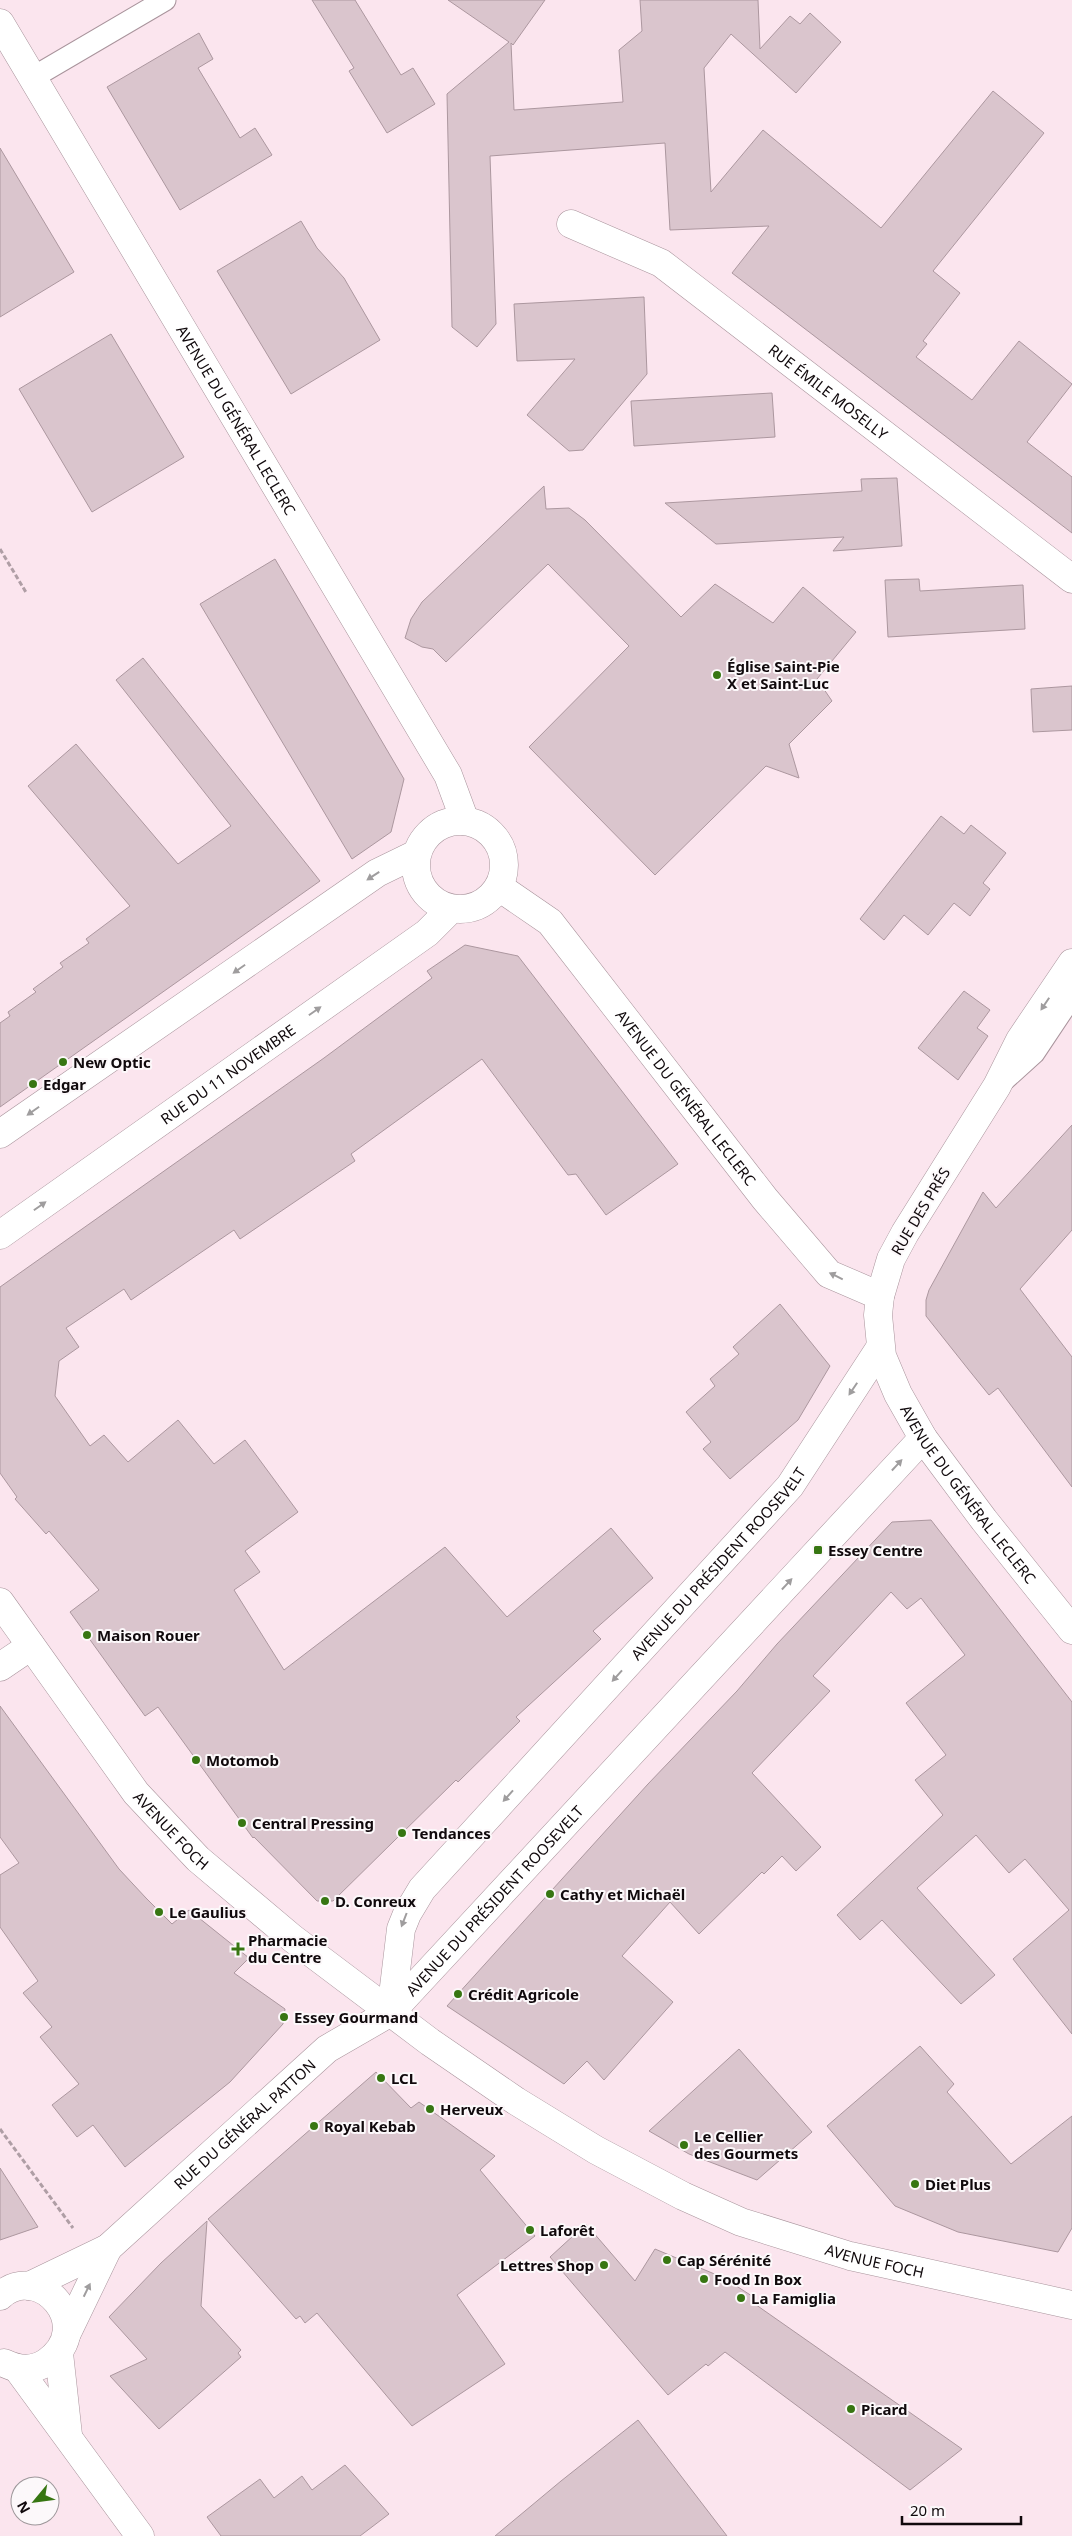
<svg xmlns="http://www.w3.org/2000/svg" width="1072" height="2536" viewBox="0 0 1072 2536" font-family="'Noto Sans',sans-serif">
	<rect width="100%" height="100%" fill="#fbe5ee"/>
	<!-- building -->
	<path fill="#dac5cd" stroke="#ac979f" d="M 312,0 L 355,0 L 401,75 L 413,68 L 435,104 L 387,133 L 349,71 L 354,68 Z
		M 448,0 L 545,0 L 513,45 L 511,43 L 514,110 L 623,102 L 619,50 L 642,31 L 640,0 L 758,0 L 760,49 L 790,16 L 800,24 L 810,13 L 841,42 L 796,93 L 731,34 L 704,68 L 711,192 L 763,130 L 881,228 L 993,91 L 1044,133 L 933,271 L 960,293 L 923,341 L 927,344 L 916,357 L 972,400 L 1019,341 L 1072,384 L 1027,442 L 1072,477 L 1072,533 L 732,273 L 769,226 L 670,230 L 665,143 L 490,156 L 496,324 L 477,347 L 452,327 L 447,94 L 509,42 Z
		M 199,33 L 213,59 L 198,68 L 240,138 L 255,128 L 272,155 L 180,210 L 107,87 Z
		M 0,148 L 74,272 L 0,317 Z
		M 301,221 L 317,248 L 344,278 L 380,340 L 291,394 L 217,271 Z
		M 644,297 L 647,374 L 583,450 L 569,451 L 527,415 L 575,359 L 517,361 L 514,304 Z
		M 111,334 L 184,457 L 92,512 L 19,389 Z
		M 772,393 L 775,437 L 634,446 L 631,401 Z
		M 897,478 L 902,546 L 833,551 L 844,537 L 716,544 L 665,503 L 862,491 L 861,479 Z
		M 544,486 L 546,509 L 569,508 L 585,520 L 681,617 L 715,584 L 773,623 L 803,587 L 856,632 L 817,679 L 832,701 L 789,744 L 799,778 L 766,766 L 655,875 L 529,747 L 629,646 L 548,564 L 446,662 L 433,649 L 422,647 L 405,638 L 411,619 L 422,602 Z
		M 275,559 L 404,779 L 391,832 L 352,859 L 200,604 Z
		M 919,579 L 920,591 L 1023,585 L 1025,629 L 888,637 L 885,580 Z
		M 143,658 L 320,881 L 0,1107 L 0,1023 L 10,1016 L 8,1012 L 36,992 L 33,989 L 63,967 L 60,963 L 89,943 L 86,939 L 130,906 L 28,786 L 76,744 L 178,864 L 231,826 L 116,680 Z
		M 1072,686 L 1072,730 L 1033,732 L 1031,689 Z
		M 941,816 L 964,834 L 971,825 L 1006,853 L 983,883 L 990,889 L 970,916 L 954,903 L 928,935 L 904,915 L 884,940 L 860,919 Z
		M 465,945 L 518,956 L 678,1164 L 606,1215 L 576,1174 L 568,1175 L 482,1059 L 351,1154 L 355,1161 L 240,1239 L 234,1230 L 131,1300 L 124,1289 L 66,1328 L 79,1347 L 59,1361 L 55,1396 L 90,1446 L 104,1435 L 128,1462 L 178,1420 L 214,1464 L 245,1440 L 298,1512 L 245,1551 L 260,1572 L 234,1590 L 284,1670 L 445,1547 L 507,1617 L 611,1528 L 653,1578 L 593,1631 L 601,1639 L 516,1717 L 520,1721 L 458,1782 L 456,1780 L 333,1901 L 317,1901 L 254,1837 L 253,1838 L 158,1707 L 145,1716 L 70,1612 L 99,1590 L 49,1531 L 46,1534 L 15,1499 L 17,1497 L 0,1473 L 0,1287 L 324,1058 L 432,978 L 427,971 Z
		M 964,991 L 990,1010 L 977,1028 L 988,1036 L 958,1080 L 918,1048 Z
		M 1072,1125 L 1072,1230 L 1020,1289 L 1072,1357 L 1072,1487 L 998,1388 L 989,1395 L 968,1369 L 926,1316 L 926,1300 L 929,1290 L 983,1192 L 996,1208 Z
		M 780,1304 L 830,1366 L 798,1420 L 730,1479 L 703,1449 L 711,1442 L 686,1412 L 715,1386 L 710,1379 L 739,1354 L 733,1347 Z
		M 931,1520 L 1072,1702 L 1072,2034 L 1013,1959 L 1069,1910 L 1025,1859 L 1009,1873 L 976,1835 L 917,1888 L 995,1975 L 961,2004 L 882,1920 L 860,1940 L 837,1915 L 943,1815 L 915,1780 L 946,1755 L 906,1703 L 965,1655 L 921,1598 L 907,1609 L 891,1592 L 813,1676 L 830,1691 L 752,1773 L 821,1847 L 796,1871 L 782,1856 L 764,1874 L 762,1872 L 699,1934 L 670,1902 L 622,1956 L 673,2002 L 604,2080 L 587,2061 L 564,2084 L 447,2006 L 648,1784 L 737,1691 L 777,1644 L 892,1522 Z
		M 0,1706 L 119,1869 L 146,1898 L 172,1924 L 189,1910 L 249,1958 L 234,1973 L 285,2009 L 283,2024 L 230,2082 L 125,2167 L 93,2125 L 77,2137 L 52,2105 L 79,2084 L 40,2037 L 52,2027 L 23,1993 L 38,1981 L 0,1927 L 0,1875 L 19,1863 L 0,1837 Z
		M 920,2046 L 954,2084 L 947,2092 L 1011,2164 L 1072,2116 L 1072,2228 L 1058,2252 L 958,2232 L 895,2206 L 827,2126 Z
		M 739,2049 L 812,2132 L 757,2180 L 689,2154 L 649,2131 Z
		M 376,2072 L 411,2108 L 419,2102 L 495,2156 L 480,2170 L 535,2236 L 457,2295 L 505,2364 L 412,2426 L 317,2313 L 305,2323 L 300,2316 L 296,2319 L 208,2219 Z
		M 0,2168 L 38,2227 L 0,2240 Z
		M 207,2221 L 201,2306 L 241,2350 L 238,2353 L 241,2357 L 159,2429 L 110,2376 L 147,2359 L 109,2317 L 161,2263 Z
		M 586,2224 L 635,2281 L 655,2249 L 724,2278 L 755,2298 L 752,2302 L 962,2449 L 910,2490 L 725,2352 L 708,2366 L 706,2364 L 668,2395 L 550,2257 Z
		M 638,2420 L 727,2536 L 495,2536 L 561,2481 Z
		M 345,2465 L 389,2514 L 360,2536 L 221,2536 L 207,2517 L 260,2479 L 274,2498 L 302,2476 L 312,2490 Z"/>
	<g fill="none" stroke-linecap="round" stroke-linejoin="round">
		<defs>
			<path id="service" d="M 32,78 L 165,0
				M 1003,1081 L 1034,1053 L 1072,996"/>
			<g id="minor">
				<path id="s1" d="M 0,23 L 448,775 L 465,821"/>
				<path id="s2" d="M 571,224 L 661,263 L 1072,579"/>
				<circle cx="460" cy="865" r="44"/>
				<path id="s3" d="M 499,887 L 550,922 L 765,1199 L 829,1274 L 880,1296"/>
				<path id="s4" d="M 1072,963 L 1020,1040 L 997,1086 L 905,1233 L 891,1259 L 880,1296 L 878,1315 L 882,1356 L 898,1394 L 923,1438 L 984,1520 L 1072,1630"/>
				<path d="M 0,1134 L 377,873 L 416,854"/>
				<path id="s5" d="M 0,1235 L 427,933 L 451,909"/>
				<path d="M 0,1667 L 31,1646"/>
				<path id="s6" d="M 391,2012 L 401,1929 L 407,1914 L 422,1889 L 790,1486 L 880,1348"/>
				<path id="s7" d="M 391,2012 L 923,1438"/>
			</g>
			<g id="tertiary">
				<path id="s8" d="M 0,1602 L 136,1793 L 198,1859 L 292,1938 L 430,2042 L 516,2101 L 596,2150 L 683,2196 L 741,2222 L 850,2256 L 1072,2305"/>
				<path id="s9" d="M 29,2286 L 108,2248 L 327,2049 L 391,2012"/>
				<path d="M 0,2296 C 39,2260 98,2326 47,2362 C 34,2371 18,2370 4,2363"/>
				<path d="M 67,2333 L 108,2248"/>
				<path d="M 59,2353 L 68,2435"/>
				<path d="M 17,2368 L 140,2536"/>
			</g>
		</defs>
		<!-- service casing -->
		<use href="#service" stroke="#a9949c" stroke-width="23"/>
		<!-- minor casing -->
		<use href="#minor" stroke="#a9949c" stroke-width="29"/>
		<!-- tertiary casing -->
		<use href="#tertiary" stroke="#a9949c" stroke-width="29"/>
		<!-- path -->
		<path stroke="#af9ea5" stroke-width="3" stroke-dasharray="5 2.5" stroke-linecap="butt" d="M 0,549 L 27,594
			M 0,2129 L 73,2228"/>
		<!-- service -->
		<use href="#service" stroke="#fff" stroke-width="21"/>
		<!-- minor -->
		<use href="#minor" stroke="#fff" stroke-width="28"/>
		<!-- tertiary -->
		<use href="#tertiary" stroke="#fff" stroke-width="28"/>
	</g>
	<!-- one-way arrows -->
	<defs><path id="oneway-solid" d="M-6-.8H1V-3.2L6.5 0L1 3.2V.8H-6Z" transform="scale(1.25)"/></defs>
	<g fill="#9f9d9e">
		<use href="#oneway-solid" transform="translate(373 876) rotate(147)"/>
		<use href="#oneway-solid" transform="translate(239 969) rotate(145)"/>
		<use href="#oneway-solid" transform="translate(1045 1004) rotate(124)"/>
		<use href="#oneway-solid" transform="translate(315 1011) rotate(-35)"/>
		<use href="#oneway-solid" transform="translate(33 1111) rotate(145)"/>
		<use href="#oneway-solid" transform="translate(40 1206) rotate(-35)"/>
		<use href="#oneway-solid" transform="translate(836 1276) rotate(-154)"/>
		<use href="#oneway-solid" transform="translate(853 1389) rotate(124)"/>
		<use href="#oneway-solid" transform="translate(897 1465) rotate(-47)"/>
		<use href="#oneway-solid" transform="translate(787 1584) rotate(-47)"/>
		<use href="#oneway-solid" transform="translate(617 1676) rotate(132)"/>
		<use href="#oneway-solid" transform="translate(508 1796) rotate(132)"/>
		<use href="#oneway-solid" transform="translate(404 1920) rotate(111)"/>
		<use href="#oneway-solid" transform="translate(87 2290) rotate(-64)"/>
	</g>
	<!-- markers -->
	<g fill="#377612" stroke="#fcf8fa" stroke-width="2">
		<circle cx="717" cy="675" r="5"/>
		<circle cx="63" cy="1062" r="5"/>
		<circle cx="33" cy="1084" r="5"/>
		<rect x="813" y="1545" width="10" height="10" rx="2.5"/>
		<circle cx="87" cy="1635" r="5"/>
		<circle cx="196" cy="1760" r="5"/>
		<circle cx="242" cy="1823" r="5"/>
		<circle cx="402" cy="1833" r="5"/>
		<circle cx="550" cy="1894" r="5"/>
		<circle cx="325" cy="1901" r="5"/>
		<circle cx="159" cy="1912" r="5"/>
		<path d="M235.5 1941.5h5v5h5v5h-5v5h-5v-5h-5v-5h5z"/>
		<circle cx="458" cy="1994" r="5"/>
		<circle cx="284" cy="2017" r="5"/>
		<circle cx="381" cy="2078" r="5"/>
		<circle cx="430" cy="2109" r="5"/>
		<circle cx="314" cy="2126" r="5"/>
		<circle cx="684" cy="2145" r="5"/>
		<circle cx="915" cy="2184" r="5"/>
		<circle cx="530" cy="2230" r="5"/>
		<circle cx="667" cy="2260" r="5"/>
		<circle cx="604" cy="2265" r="5"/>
		<circle cx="704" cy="2279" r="5"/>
		<circle cx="741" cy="2298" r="5"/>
		<circle cx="851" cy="2409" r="5"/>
	</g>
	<g text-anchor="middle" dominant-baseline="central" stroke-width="4" stroke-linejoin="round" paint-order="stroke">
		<!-- street labels -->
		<g font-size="15" fill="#10090c" stroke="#fcf8fa">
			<text stroke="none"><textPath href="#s2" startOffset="309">RUE ÉMILE MOSELLY</textPath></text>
			<text stroke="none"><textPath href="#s1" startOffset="462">AVENUE DU GÉNÉRAL LECLERC</textPath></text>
			<text stroke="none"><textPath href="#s5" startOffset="279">RUE DU 11 NOVEMBRE</textPath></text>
			<text stroke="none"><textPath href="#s3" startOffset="284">AVENUE DU GÉNÉRAL LECLERC</textPath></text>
			<text transform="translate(920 1211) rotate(-59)">RUE DES PRÉS</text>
			<text stroke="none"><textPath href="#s4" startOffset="610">AVENUE DU GÉNÉRAL LECLERC</textPath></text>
			<text stroke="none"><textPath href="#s6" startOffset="569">AVENUE DU PRÉSIDENT ROOSEVELT</textPath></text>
			<text stroke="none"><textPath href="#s8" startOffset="286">AVENUE FOCH</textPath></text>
			<text stroke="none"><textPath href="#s7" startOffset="152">AVENUE DU PRÉSIDENT ROOSEVELT</textPath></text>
			<text stroke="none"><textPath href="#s9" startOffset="272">RUE DU GÉNÉRAL PATTON</textPath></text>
			<text stroke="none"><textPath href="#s8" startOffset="1120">AVENUE FOCH</textPath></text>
		</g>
		<!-- poi labels -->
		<g font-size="15" font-weight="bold" fill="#10090c" stroke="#fcf8fa" text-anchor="start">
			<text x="727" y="666">Église Saint-Pie<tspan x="727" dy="17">X et Saint-Luc</tspan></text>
			<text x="73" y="1062">New Optic</text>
			<text x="43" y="1084">Edgar</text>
			<text x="828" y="1550">Essey Centre</text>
			<text x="97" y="1635">Maison Rouer</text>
			<text x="206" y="1760">Motomob</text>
			<text x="252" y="1823">Central Pressing</text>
			<text x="412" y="1833">Tendances</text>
			<text x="560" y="1894">Cathy et Michaël</text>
			<text x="335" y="1901">D. Conreux</text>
			<text x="169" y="1912">Le Gaulius</text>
			<text x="248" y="1940">Pharmacie<tspan x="248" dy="17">du Centre</tspan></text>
			<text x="468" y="1994">Crédit Agricole</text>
			<text x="294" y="2017">Essey Gourmand</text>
			<text x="391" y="2078">LCL</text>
			<text x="440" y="2109">Herveux</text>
			<text x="324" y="2126">Royal Kebab</text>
			<text x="694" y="2136">Le Cellier<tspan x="694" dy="17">des Gourmets</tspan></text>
			<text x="925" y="2184">Diet Plus</text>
			<text x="540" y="2230">Laforêt</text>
			<text x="677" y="2260">Cap Sérénité</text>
			<text x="594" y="2265" text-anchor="end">Lettres Shop</text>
			<text x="714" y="2279">Food In Box</text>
			<text x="751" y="2298">La Famiglia</text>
			<text x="861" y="2409">Picard</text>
		</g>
	</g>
	<!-- north arrow -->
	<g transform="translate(35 2501) rotate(241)"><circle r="24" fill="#fcf8fa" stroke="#9e989b"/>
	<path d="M0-4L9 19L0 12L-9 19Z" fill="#377612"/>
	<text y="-8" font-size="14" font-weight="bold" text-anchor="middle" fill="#10090c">N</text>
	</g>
	<!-- scale -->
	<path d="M902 2516v8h119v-8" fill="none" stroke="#10090c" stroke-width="2.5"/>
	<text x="910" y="2516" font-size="15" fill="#10090c" stroke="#fcf8fa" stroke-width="4" paint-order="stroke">20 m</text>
</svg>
